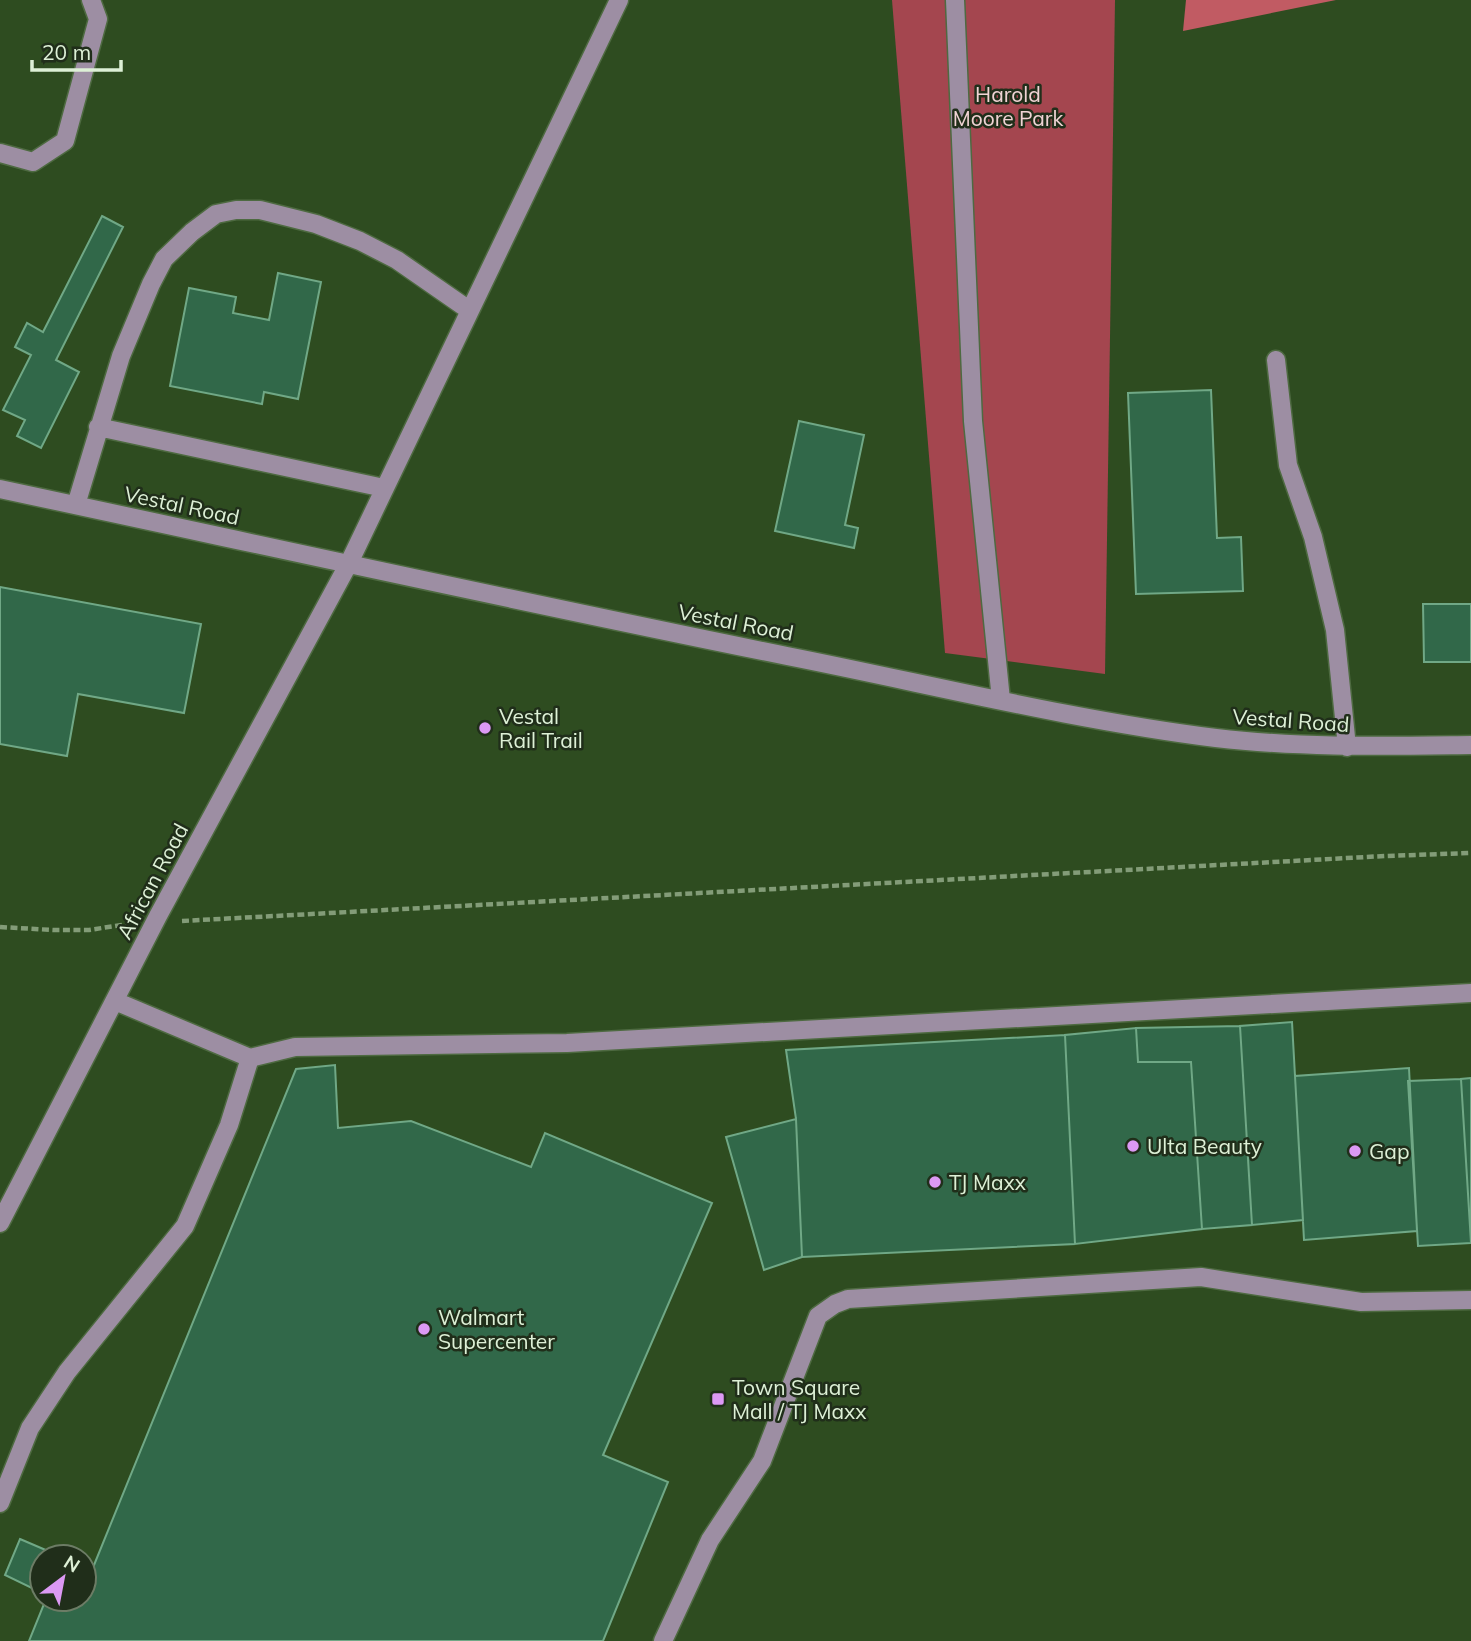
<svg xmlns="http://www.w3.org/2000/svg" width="1471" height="1641" viewBox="0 0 1471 1641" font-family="Mulish,sans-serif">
	<rect width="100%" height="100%" fill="#2e4c20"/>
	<!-- green -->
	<path fill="#a4464f" d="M 892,0 L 1115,0 L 1105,674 L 945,653 Z"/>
	<!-- forest -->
	<path fill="#c15b63" d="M 1186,0 L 1336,0 L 1183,31 Z"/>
	<!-- building -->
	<path fill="#316849" stroke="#70a886" stroke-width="2" d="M 102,216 L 123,227 L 56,360 L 79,372 L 41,448 L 17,436 L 25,420 L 3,410 L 31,355 L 15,347 L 27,323 L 43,332 Z
		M 278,273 L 321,282 L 298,399 L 264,392 L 262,404 L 170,386 L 189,288 L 236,297 L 233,313 L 269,320 Z
		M 1211,390 L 1217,538 L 1241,537 L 1243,591 L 1136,594 L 1128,393 Z
		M 799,421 L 864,435 L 845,525 L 858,528 L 854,548 L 775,531 Z
		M 0,587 L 201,624 L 184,713 L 78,694 L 67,756 L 0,744 Z
		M 1423,604 L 1471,604 L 1471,662 L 1424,662 Z
		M 1292,1022 L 1303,1220 L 1252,1225 L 1240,1026 Z
		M 1240,1026 L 1252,1225 L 1202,1229 L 1191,1062 L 1138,1062 L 1136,1028 Z
		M 1136,1028 L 1138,1062 L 1191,1062 L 1202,1229 L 1075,1244 L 1065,1035 Z
		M 1065,1035 L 1075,1244 L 802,1257 L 796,1119 L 786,1050 Z
		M 335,1065 L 338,1128 L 411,1121 L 531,1167 L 545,1133 L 712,1203 L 603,1455 L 668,1482 L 603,1641 L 29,1641 L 46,1599 L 84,1599 L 84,1566 L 92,1570 L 296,1069 Z
		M 1409,1068 L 1417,1231 L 1304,1240 L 1295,1076 Z
		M 1471,1078 L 1471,1243 L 1461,1079 Z
		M 1461,1079 L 1471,1243 L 1418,1246 L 1408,1081 Z
		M 796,1119 L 802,1257 L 764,1270 L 726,1137 Z
		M 20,1539 L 62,1557 L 42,1557 L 42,1593 L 5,1575 Z"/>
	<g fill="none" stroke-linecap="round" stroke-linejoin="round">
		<defs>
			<path id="minor" d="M 955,0 L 973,421 L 1001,700
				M 0,153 L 33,162 L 65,141 L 98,19 L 91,0
				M 1276,360 L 1288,465 L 1313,537 L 1335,630 L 1347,747
				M 98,427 L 384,488
				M 0,489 C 262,545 524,603 787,656 C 929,684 1072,720 1216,738 C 1301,748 1386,746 1471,745
				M 76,505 L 121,356 L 151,284 L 164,259 L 192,232 L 216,214 L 236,210 L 260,210 L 316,224 L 360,241 L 397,260 L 469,310
				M 115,1001 L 250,1058 L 295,1047 L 567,1043 L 1471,993
				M 0,1223 L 158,916 L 349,563 L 619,0
				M 0,1503 L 30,1428 L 67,1372 L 185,1226 L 229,1125 L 250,1058
				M 663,1641 L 710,1540 L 762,1461 L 818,1316 L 835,1304 L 848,1299 L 1201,1277 L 1361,1302 L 1471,1300"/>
		</defs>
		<!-- minor casing -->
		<use href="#minor" stroke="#4e6a41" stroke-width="21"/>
		<!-- path -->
		<path stroke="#839c78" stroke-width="4.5" stroke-dasharray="7 3.5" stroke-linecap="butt" d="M 182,921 L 1385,856 L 1471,853
			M 0,927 L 53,930 L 89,930 L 128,924"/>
		<!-- minor -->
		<use href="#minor" stroke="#9d8ea3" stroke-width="18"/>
	</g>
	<!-- markers -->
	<g fill="#dc99f4" stroke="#202e1a" stroke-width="2.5">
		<circle cx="485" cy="728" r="7"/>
		<circle cx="1133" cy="1146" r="7"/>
		<circle cx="1355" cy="1151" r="7"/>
		<circle cx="935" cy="1182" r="7"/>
		<circle cx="424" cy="1329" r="7"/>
		<rect x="711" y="1392" width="14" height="14" rx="3.5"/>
	</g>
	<g text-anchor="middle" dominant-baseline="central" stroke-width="5" stroke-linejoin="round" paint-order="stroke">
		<!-- park labels -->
		<g font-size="21" fill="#f0d3d4" stroke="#202e1a">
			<text x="1008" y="94">Harold<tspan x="1008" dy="24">Moore Park</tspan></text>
		</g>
		<!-- street labels -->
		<g font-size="21" fill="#ddf0d6" stroke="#202e1a">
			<text transform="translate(182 505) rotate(12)">Vestal Road</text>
			<text transform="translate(736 622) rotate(11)">Vestal Road</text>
			<text transform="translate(1291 720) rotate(4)">Vestal Road</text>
			<text transform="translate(152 881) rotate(-62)">African Road</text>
		</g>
		<!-- poi labels -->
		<g font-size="21" fill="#ddf0d6" stroke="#202e1a" text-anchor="start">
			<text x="499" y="716">Vestal<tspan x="499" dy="24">Rail Trail</tspan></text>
			<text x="1147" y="1146">Ulta Beauty</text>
			<text x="1369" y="1151">Gap</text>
			<text x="949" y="1182">TJ Maxx</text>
			<text x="438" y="1317">Walmart<tspan x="438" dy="24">Supercenter</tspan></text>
			<text x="732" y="1387">Town Square<tspan x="732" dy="24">Mall / TJ Maxx</tspan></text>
		</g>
	</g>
	<!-- north arrow -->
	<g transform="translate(63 1578) rotate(32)"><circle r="33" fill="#202e1a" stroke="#6c7c65" stroke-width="2"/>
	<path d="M0-5L12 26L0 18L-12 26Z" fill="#dc99f4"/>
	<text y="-10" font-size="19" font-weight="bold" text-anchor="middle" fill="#ddf0d6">N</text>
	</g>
	<!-- scale -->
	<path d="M32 60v10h89v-10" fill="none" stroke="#ddf0d6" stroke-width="3.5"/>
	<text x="42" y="60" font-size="21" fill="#ddf0d6" stroke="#202e1a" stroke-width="5" paint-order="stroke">20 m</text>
</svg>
